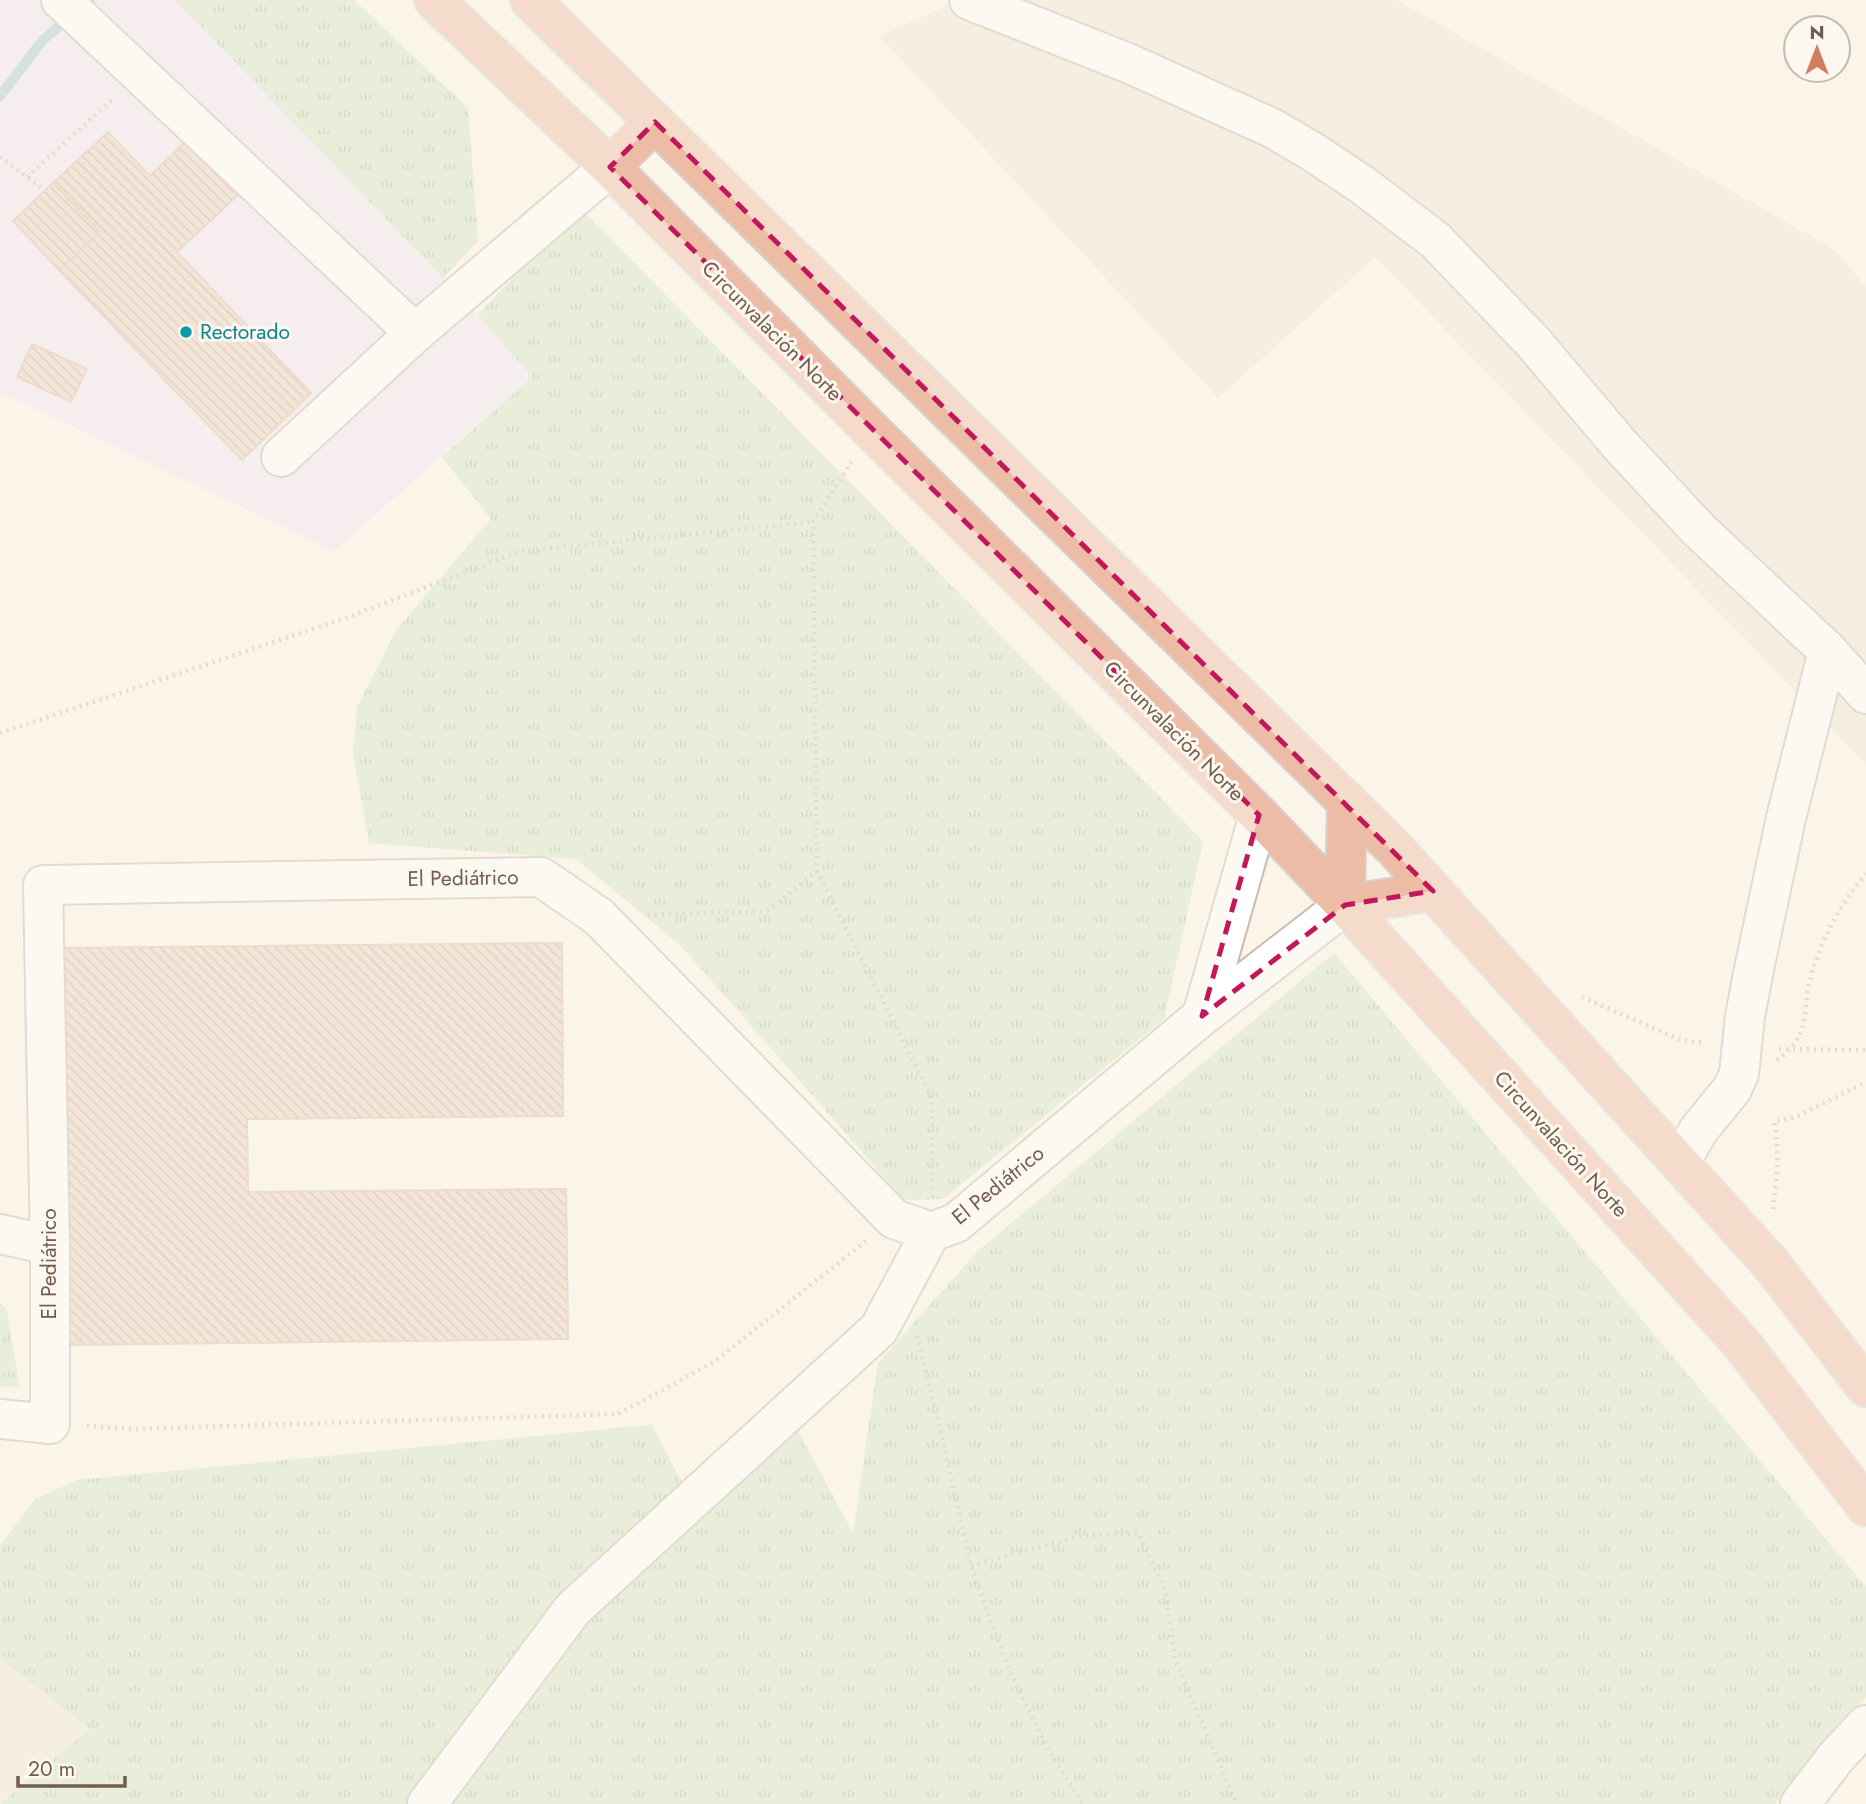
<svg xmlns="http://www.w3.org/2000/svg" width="1866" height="1804" viewBox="0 0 1866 1804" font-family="Jost,sans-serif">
	<defs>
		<pattern id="grass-tufts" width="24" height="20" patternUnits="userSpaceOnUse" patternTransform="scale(1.75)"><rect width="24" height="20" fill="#d3e6c8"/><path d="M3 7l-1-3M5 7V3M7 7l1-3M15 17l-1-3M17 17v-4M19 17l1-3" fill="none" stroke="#b0bea5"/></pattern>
		<pattern id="building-back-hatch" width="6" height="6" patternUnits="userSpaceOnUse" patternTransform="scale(1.75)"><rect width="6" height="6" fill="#ecd5c3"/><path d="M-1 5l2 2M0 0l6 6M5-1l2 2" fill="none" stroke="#c4b0a1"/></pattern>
	</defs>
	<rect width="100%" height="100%" fill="#faf4e9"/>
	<!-- residential -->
	<path fill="#f1e6d8" d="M 960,0 L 1397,0 L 1835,250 L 1866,287 L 1866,764 L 1375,257 L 1218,398 L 879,36 Z
		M 0,1659 L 90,1729 L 0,1803 Z"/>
	<!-- education -->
	<path fill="#f1e5f6" d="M 0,0 L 175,0 L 443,278 L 532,377 L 334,551 L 0,392 Z"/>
	<!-- grass -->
	<path fill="url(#grass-tufts)" d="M 175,0 L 354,0 L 468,108 L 478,241 L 443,278 Z
		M 581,209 L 1203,841 L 1164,1019 L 943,1199 L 904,1200 L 680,945 L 576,859 L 369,843 L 353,752 L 357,707 L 397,629 L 491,519 L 442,457 L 532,377 L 477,315 Z
		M 1334,953 L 1866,1587 L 1866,1697 L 1775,1804 L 0,1804 L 90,1729 L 0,1659 L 0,1545 L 35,1499 L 77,1480 L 652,1425 L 700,1517 L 798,1431 L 853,1533 L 878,1363 L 978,1251 Z
		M 0,1302 L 7,1310 L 19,1386 L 0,1387 Z"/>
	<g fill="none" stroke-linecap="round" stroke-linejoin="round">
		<!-- stream -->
		<path stroke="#a7c9d2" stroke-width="10" d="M 0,96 L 42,41 L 90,0"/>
	</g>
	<!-- building -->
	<path fill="url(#building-back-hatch)" stroke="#ddbda6" stroke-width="2" d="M 108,132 L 150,176 L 185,142 L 237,196 L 177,252 L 311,393 L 242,460 L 59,270 L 100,232 L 53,183 Z
		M 53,183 L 100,232 L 59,270 L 13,221 Z
		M 32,344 L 87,369 L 71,402 L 17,377 Z
		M 562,943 L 563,1116 L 247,1119 L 248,1192 L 566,1189 L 568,1339 L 59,1345 L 54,948 Z"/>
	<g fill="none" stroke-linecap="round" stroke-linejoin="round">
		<defs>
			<path id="minor" d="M 61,0 L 415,333
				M 969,0 L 1128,63 L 1274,129 L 1313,152 L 1361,184 L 1435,240 L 1533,342 L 1620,445 L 1698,529 L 1828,651 L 1866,694
				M 281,457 L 415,333 L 610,167
				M 1202,1016 L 1259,815
				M 1680,1163 L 1698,1131 L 1732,1089 L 1739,1074 L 1745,1016 L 1754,969 L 1786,818 L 1828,651
				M 0,1234 L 50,1245
				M 0,1419 L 50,1424 L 50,1245 L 43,885 L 541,877 L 599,917 L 894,1219 L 931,1232 L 956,1223 L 1202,1016 L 1345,905
				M 427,1804 L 573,1609 L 879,1329 L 931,1232
				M 1800,1804 L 1837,1756 L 1866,1725"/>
			<path id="highway" d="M 434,0 L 610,167 L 871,430 L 1259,815 L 1345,905 L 1741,1343 L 1866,1506
				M 530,0 L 1396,850 L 1771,1264 L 1866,1387
				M 610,167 L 655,122
				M 1347,801 L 1345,905 L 1433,891"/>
		</defs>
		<!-- minor casing -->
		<use href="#minor" stroke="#cbbcb0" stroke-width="42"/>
		<!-- highway casing -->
		<use href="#highway" stroke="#d7d2ce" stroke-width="42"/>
		<!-- path -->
		<path stroke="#d1b9a7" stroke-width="4.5" stroke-dasharray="2 5" stroke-linecap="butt" d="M 0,157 L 46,191
			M 27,177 L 112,100
			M 0,733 L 346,618 L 521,551 L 813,522
			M 817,871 L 932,1098 L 931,1192
			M 648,915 L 767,911 L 817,871 L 813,522 L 852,461
			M 1582,997 L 1681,1040 L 1704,1043
			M 1779,1049 L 1866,1050
			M 1777,1060 C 1807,1040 1803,1021 1808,989 C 1810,977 1814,965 1819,953 C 1830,924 1846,897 1866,874
			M 1773,1209 C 1777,1180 1780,1150 1774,1122 L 1796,1117 L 1866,1082
			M 917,1336 L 941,1434 L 971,1566 L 1008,1668 L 1050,1753 L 1083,1804
			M 87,1426 L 134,1429 L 618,1414 L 714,1362 L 866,1241
			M 971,1566 L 1080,1536 L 1138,1533 L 1165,1590 L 1176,1662 L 1237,1804"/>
		<!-- minor -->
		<use href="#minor" stroke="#fff" stroke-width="38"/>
		<!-- highway -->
		<use href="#highway" stroke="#edbca7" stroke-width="38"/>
	</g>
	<!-- marked area -->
	<path d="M0 0H1866V1804H0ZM 655,122 L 1433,891 L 1345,905 L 1202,1016 L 1259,815 L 610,167 Z" fill="#faf4e9" fill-opacity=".55" fill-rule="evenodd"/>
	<path fill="none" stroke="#c2185b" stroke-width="5" stroke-dasharray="14 9" stroke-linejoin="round" d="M 655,122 L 1433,891 L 1345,905 L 1202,1016 L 1259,815 L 610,167 Z"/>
	<!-- markers -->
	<circle fill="#0f9aa8" stroke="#fdf8ef" stroke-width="2.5" cx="186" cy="332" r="7"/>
	<g text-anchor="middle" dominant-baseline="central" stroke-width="6" stroke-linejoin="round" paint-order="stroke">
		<!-- street labels -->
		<g font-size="21" fill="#715d4f" stroke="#fdf8ef">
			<text transform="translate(772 331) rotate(45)">Circunvalación Norte</text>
			<text transform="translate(1174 731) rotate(45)">Circunvalación Norte</text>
			<text transform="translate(463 878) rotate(-1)">El Pediátrico</text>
			<text transform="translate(1561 1144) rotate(48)">Circunvalación Norte</text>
			<text transform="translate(998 1185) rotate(-39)">El Pediátrico</text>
			<text transform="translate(49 1264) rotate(-90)">El Pediátrico</text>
		</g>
		<!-- culture labels -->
		<g font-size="21" fill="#0d838f" stroke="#fdf8ef" text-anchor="start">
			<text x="200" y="332">Rectorado</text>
		</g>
	</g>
	<!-- north arrow -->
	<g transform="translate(1817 49)"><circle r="33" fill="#fdf8ef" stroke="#c5baaf" stroke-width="2"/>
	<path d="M0-5L12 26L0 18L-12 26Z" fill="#d57c5d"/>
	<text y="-10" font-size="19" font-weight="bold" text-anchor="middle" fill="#715d4f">N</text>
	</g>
	<!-- scale -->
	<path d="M18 1776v10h107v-10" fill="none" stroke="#715d4f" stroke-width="3.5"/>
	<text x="28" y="1776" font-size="21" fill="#715d4f" stroke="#fdf8ef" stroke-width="5" paint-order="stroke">20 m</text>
</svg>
